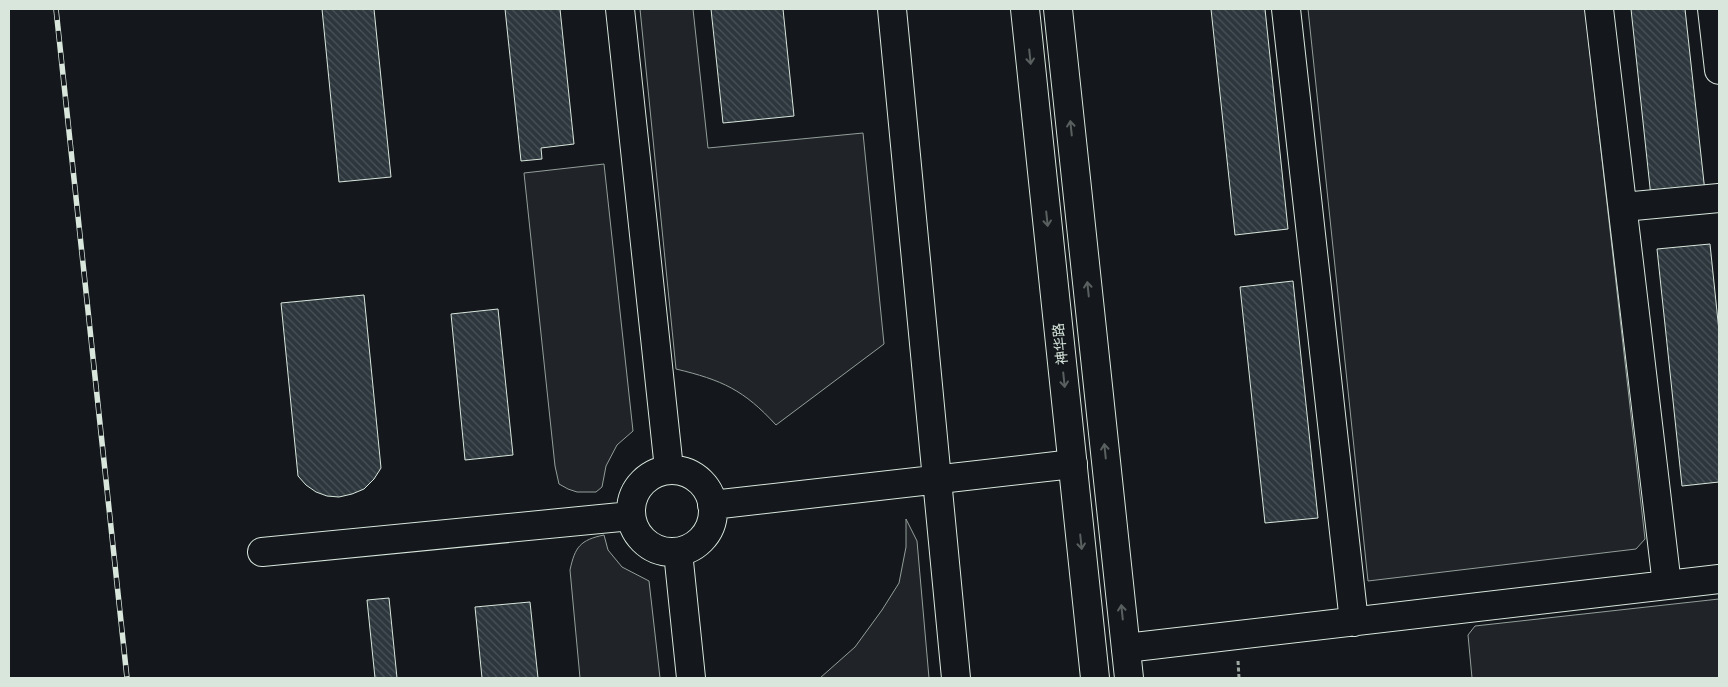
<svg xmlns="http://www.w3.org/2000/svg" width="1728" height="687" viewBox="0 0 1728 687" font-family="'Asap Condensed','Noto Sans SC',sans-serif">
	<defs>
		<pattern id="building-back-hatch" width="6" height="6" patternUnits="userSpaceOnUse" patternTransform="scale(1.25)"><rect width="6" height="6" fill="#2c363c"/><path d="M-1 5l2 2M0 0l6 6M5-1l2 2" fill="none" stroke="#4a5358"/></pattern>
	</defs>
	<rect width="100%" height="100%" fill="#14181c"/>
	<!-- grass -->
	<path fill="#202428" stroke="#939e99" d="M 640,9 L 693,9 L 708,148 L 863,133 L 884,344 L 776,425 C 744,390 722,380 676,369 Z
		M 1308,9 L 1585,9 L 1645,539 L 1636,549 L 1368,581 Z
		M 604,164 L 633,431 L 617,445 L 606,466 L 602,487 L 596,492 L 577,492 L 568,489 L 559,484 L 555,466 L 524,173 Z
		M 906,519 L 917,541 L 929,678 L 820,678 L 855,647 L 882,610 L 899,583 L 906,547 Z
		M 604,535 L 608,550 L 622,567 L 649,581 L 660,678 L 580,678 L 570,570 C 575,547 580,540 604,535 Z
		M 1719,599 L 1719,678 L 1472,678 L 1468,635 L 1475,626 Z"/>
	<!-- building -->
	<path fill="url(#building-back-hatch)" stroke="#d8e6dc" d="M 322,9 L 374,9 L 391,177 L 339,182 Z
		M 505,9 L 560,9 L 574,144 L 541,148 L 542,159 L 521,161 Z
		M 711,9 L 783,9 L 794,116 L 723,123 Z
		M 1211,9 L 1265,9 L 1288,229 L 1235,235 Z
		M 1631,9 L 1685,9 L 1705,192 L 1651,197 Z
		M 1710,244 L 1719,331 L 1719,482 L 1682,486 L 1657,249 Z
		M 1293,281 L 1318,518 L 1265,523 L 1240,287 Z
		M 364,295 L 381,468 L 374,479 L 364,489 L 352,494 L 339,497 L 327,496 L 316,492 L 306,485 L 298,476 L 281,303 Z
		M 498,309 L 513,455 L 465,460 L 451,314 Z
		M 389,598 L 397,678 L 375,678 L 367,600 Z
		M 530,602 L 538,678 L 482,678 L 475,607 Z"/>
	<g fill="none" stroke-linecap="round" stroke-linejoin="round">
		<defs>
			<path id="minor" d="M 620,9 L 669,469
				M 892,9 L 956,678
				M 1286,9 L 1354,622
				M 1599,9 L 1667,585
				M 1712,9 L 1719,70
				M 1623,207 L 1719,198
				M631 511a41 41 0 1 1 82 0a41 41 0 1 1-82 0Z
				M 712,505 L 1073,464
				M 262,552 L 631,516
				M 678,552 L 691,678
				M 1126,648 L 1719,579"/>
			<path id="major" d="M 1025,9 L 1095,678
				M 1058,9 L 1129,678"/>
		</defs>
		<!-- minor casing -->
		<use href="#minor" stroke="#d8e6dc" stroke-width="30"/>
		<!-- major casing -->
		<use href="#major" stroke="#d8e6dc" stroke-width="30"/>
		<!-- path -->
		<path stroke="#9da8a2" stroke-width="3" stroke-dasharray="4 2.5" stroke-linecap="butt" d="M 1238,661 L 1239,678"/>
		<!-- minor -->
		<use href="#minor" stroke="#14181c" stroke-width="28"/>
		<!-- major -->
		<use href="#major" stroke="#14181c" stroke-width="28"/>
		<defs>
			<path id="rail" d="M 56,9 L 127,678"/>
		</defs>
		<!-- rail casing -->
		<use href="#rail" stroke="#d8e6dc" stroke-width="5.5"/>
		<!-- rail -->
		<use href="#rail" stroke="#14181c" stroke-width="4" stroke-dasharray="11" stroke-linecap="butt"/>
	</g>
	<!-- one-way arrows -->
	<defs><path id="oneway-shaft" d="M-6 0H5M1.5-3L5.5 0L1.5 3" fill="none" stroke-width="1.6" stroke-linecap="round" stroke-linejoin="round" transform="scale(1.25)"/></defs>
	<g stroke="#59605f">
		<use href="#oneway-shaft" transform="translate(1030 57) rotate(84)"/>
		<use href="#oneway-shaft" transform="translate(1071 128) rotate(-96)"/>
		<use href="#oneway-shaft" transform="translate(1047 219) rotate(84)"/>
		<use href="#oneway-shaft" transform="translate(1088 289) rotate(-96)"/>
		<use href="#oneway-shaft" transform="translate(1064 380) rotate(84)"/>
		<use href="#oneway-shaft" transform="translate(1105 451) rotate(-96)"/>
		<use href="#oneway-shaft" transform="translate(1081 542) rotate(84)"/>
		<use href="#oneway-shaft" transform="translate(1122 612) rotate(-96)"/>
	</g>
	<g text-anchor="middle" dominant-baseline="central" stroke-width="4" stroke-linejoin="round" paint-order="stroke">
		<!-- street labels -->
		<g font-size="14" fill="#d8e6dc" stroke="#14181c">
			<text transform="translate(1060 344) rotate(-96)">神华路</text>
		</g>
	</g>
	<!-- border -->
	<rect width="1728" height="687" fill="none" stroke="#d8e6dc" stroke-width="20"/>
</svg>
